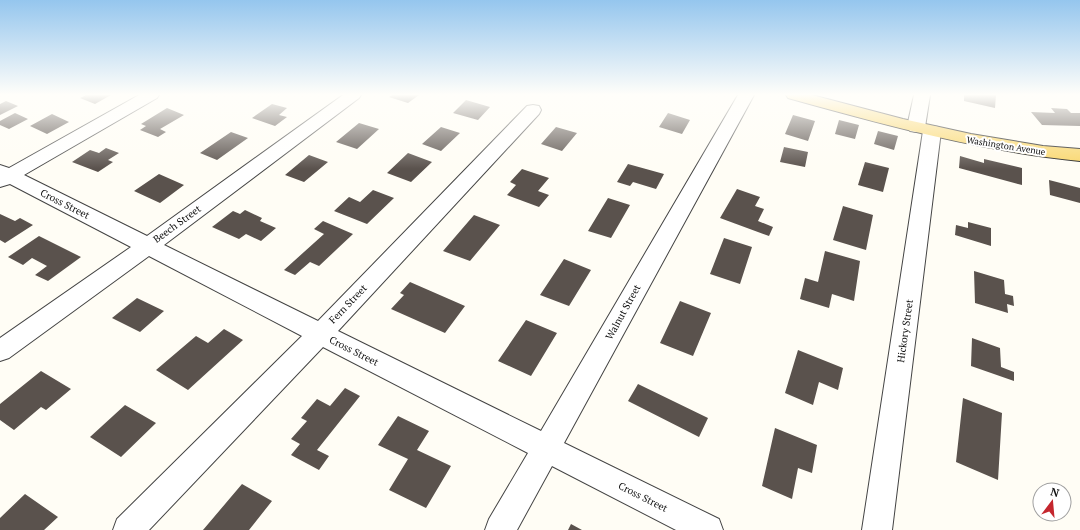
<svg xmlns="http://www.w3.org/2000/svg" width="1080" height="530" viewBox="0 0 1080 530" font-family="'PT Serif',serif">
	<rect width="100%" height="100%" fill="#fffdf5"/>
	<!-- building -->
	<path fill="#5a524d" d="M 86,95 L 111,95 L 95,104 L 80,98 Z
		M 392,95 L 419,95 L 408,103 L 389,97 Z
		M 964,95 L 996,95 L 995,108 L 964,101 Z
		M 466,100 L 490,107 L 478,120 L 453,113 Z
		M 6,101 L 18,106 L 0,115 L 0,104 Z
		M 272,104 L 287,108 L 279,115 L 287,117 L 275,126 L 252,118 Z
		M 167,108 L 184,115 L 160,129 L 166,132 L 158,137 L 140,130 L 146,126 L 141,124 Z
		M 1051,108 L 1067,109 L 1071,113 L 1080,113 L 1080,126 L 1042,125 L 1031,112 L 1055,113 Z
		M 15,113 L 28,119 L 9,129 L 0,125 L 0,121 Z
		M 668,113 L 690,120 L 682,134 L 659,127 Z
		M 52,114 L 69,122 L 47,134 L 30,126 Z
		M 793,115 L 815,121 L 808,141 L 785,134 Z
		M 839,120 L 859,125 L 855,139 L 835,134 Z
		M 359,123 L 379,129 L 357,149 L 336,142 Z
		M 441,127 L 460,133 L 441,151 L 422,144 Z
		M 556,127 L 577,133 L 562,151 L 541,144 Z
		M 878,131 L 898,136 L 894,150 L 874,144 Z
		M 231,132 L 248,138 L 217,160 L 200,153 Z
		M 784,147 L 808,152 L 805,167 L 780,162 Z
		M 106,148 L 119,153 L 108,160 L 113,162 L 98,172 L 72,162 L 90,150 L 99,153 Z
		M 408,153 L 432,162 L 411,182 L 387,173 Z
		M 309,155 L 328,162 L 304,182 L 285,175 Z
		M 960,156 L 984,163 L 984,159 L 1022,168 L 1022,185 L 959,168 Z
		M 865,162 L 889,168 L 883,192 L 858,185 Z
		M 628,164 L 664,174 L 656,189 L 633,182 L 630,186 L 617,182 Z
		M 522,169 L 549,178 L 538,191 L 549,195 L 539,207 L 507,195 L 516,185 L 510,182 Z
		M 159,174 L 184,185 L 160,203 L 134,191 Z
		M 1049,180 L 1080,188 L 1080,203 L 1050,195 Z
		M 737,189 L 760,197 L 755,206 L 764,209 L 758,221 L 773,227 L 769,236 L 720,218 Z
		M 373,190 L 394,198 L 367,224 L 334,211 L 349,197 L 360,202 Z
		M 608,198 L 630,205 L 611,238 L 588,231 Z
		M 843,206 L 873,215 L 866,250 L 833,240 Z
		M 245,210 L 262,218 L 260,221 L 276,228 L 261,241 L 246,234 L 239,239 L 212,227 L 233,211 L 240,214 Z
		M 0,214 L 15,221 L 20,218 L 33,225 L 5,243 L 0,240 Z
		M 474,215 L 500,225 L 470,261 L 443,251 Z
		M 323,221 L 353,234 L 319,266 L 310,262 L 295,275 L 284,270 L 324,234 L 314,229 Z
		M 968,222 L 991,228 L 991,246 L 955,235 L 956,225 L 968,228 Z
		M 39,236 L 81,257 L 48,281 L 35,275 L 47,266 L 32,258 L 23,265 L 8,257 Z
		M 724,238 L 752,247 L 740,284 L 710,274 Z
		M 825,251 L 860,261 L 854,301 L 832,294 L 829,308 L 800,299 L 805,278 L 818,282 Z
		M 564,259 L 591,270 L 569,306 L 540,295 Z
		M 974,271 L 1004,280 L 1005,294 L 1013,296 L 1014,306 L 1007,304 L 1008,313 L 975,303 Z
		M 410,282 L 465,306 L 445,333 L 391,309 L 404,295 L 400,293 Z
		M 137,298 L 164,311 L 140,332 L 112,318 Z
		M 680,301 L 711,313 L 693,356 L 660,343 Z
		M 526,320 L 557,333 L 531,376 L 498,361 Z
		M 224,329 L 243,340 L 188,390 L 156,370 L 196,336 L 208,343 Z
		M 972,338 L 1000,348 L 1001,367 L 1014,372 L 1014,381 L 971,366 Z
		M 798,350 L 843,368 L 838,390 L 819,382 L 813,405 L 785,393 Z
		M 41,371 L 71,389 L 46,410 L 41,407 L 14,430 L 0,420 L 0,404 Z
		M 638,384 L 708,418 L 699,437 L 628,401 Z
		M 345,388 L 360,396 L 317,450 L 329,456 L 319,470 L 291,455 L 300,444 L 291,439 L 307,421 L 301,418 L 317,399 L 330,406 Z
		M 963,398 L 1002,413 L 998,480 L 956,462 Z
		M 125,405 L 156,423 L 121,457 L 90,437 Z
		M 398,416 L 429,431 L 417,450 L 451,466 L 426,508 L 389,490 L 408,459 L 378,445 Z
		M 775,428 L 817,445 L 812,473 L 798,468 L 792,499 L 762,486 Z
		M 242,484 L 272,501 L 249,530 L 203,530 Z
		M 25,494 L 58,517 L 44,530 L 0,530 L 0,518 Z
		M 571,524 L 582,530 L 568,530 Z"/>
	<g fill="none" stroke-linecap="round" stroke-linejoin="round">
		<defs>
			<path id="minor" d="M 139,95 L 159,95 L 157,98 L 24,175 L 147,236 L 343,95 L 361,95 L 359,98 L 164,245 L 318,321 L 527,106 L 533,105 L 539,106 L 541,110 L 539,114 L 338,331 L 541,431 L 738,95 L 754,95 L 564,443 L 719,519 L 723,530 L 676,530 L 552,466 L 517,530 L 485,530 L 489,519 L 528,453 L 323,347 L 149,530 L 113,530 L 117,519 L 302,336 L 149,256 L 9,358 L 0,361 L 0,338 L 131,247 L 10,184 L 0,187 L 0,165 L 9,168 Z
				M 914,95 L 930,95 L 925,127 L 922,131 L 916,132 L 910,131 L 907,127 Z
				M 932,126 L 938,127 L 941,131 L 892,530 L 862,530 L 923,131 L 926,127 Z"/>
			<path id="major" d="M 786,95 L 812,95 L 903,119 L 971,134 L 1043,146 L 1080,149 L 1080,161 C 980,151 885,125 788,98 Z"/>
		</defs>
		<!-- minor casing -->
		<use href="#minor" stroke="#444" stroke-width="2"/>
		<!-- major casing -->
		<use href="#major" stroke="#222" stroke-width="2"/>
		<!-- minor -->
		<use href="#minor" fill="#fff" fill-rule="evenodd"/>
		<!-- major -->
		<use href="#major" fill="#f9d66b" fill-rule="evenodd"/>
	</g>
	<!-- sky -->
	<linearGradient id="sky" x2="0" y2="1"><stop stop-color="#95c6ee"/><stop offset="0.56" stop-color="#fffefa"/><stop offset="1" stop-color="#fffefa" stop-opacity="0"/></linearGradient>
	<rect width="1080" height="169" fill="url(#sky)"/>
	<g text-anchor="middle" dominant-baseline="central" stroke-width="4" stroke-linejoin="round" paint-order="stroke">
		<!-- far-street labels -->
		<g font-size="9" fill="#111" stroke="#fff">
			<text transform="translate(1006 146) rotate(9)">Washington Avenue</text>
		</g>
		<!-- street labels -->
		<g font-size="10" fill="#111" stroke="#fff">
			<text transform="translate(65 204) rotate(27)">Cross Street</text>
			<text transform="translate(177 224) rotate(-36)">Beech Street</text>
			<text transform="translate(348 304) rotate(-46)">Fern Street</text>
			<text transform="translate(623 312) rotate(-61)">Walnut Street</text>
			<text transform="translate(905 331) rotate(-82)">Hickory Street</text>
			<text transform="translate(354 351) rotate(27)">Cross Street</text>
			<text transform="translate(643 497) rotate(27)">Cross Street</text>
		</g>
	</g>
	<!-- north arrow -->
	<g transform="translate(1052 502) rotate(16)"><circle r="19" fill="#ffffff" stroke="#a0a0a0"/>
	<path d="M0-3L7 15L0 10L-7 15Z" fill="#c4262e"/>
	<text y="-6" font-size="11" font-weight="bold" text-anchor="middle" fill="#111111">N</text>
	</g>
</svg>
